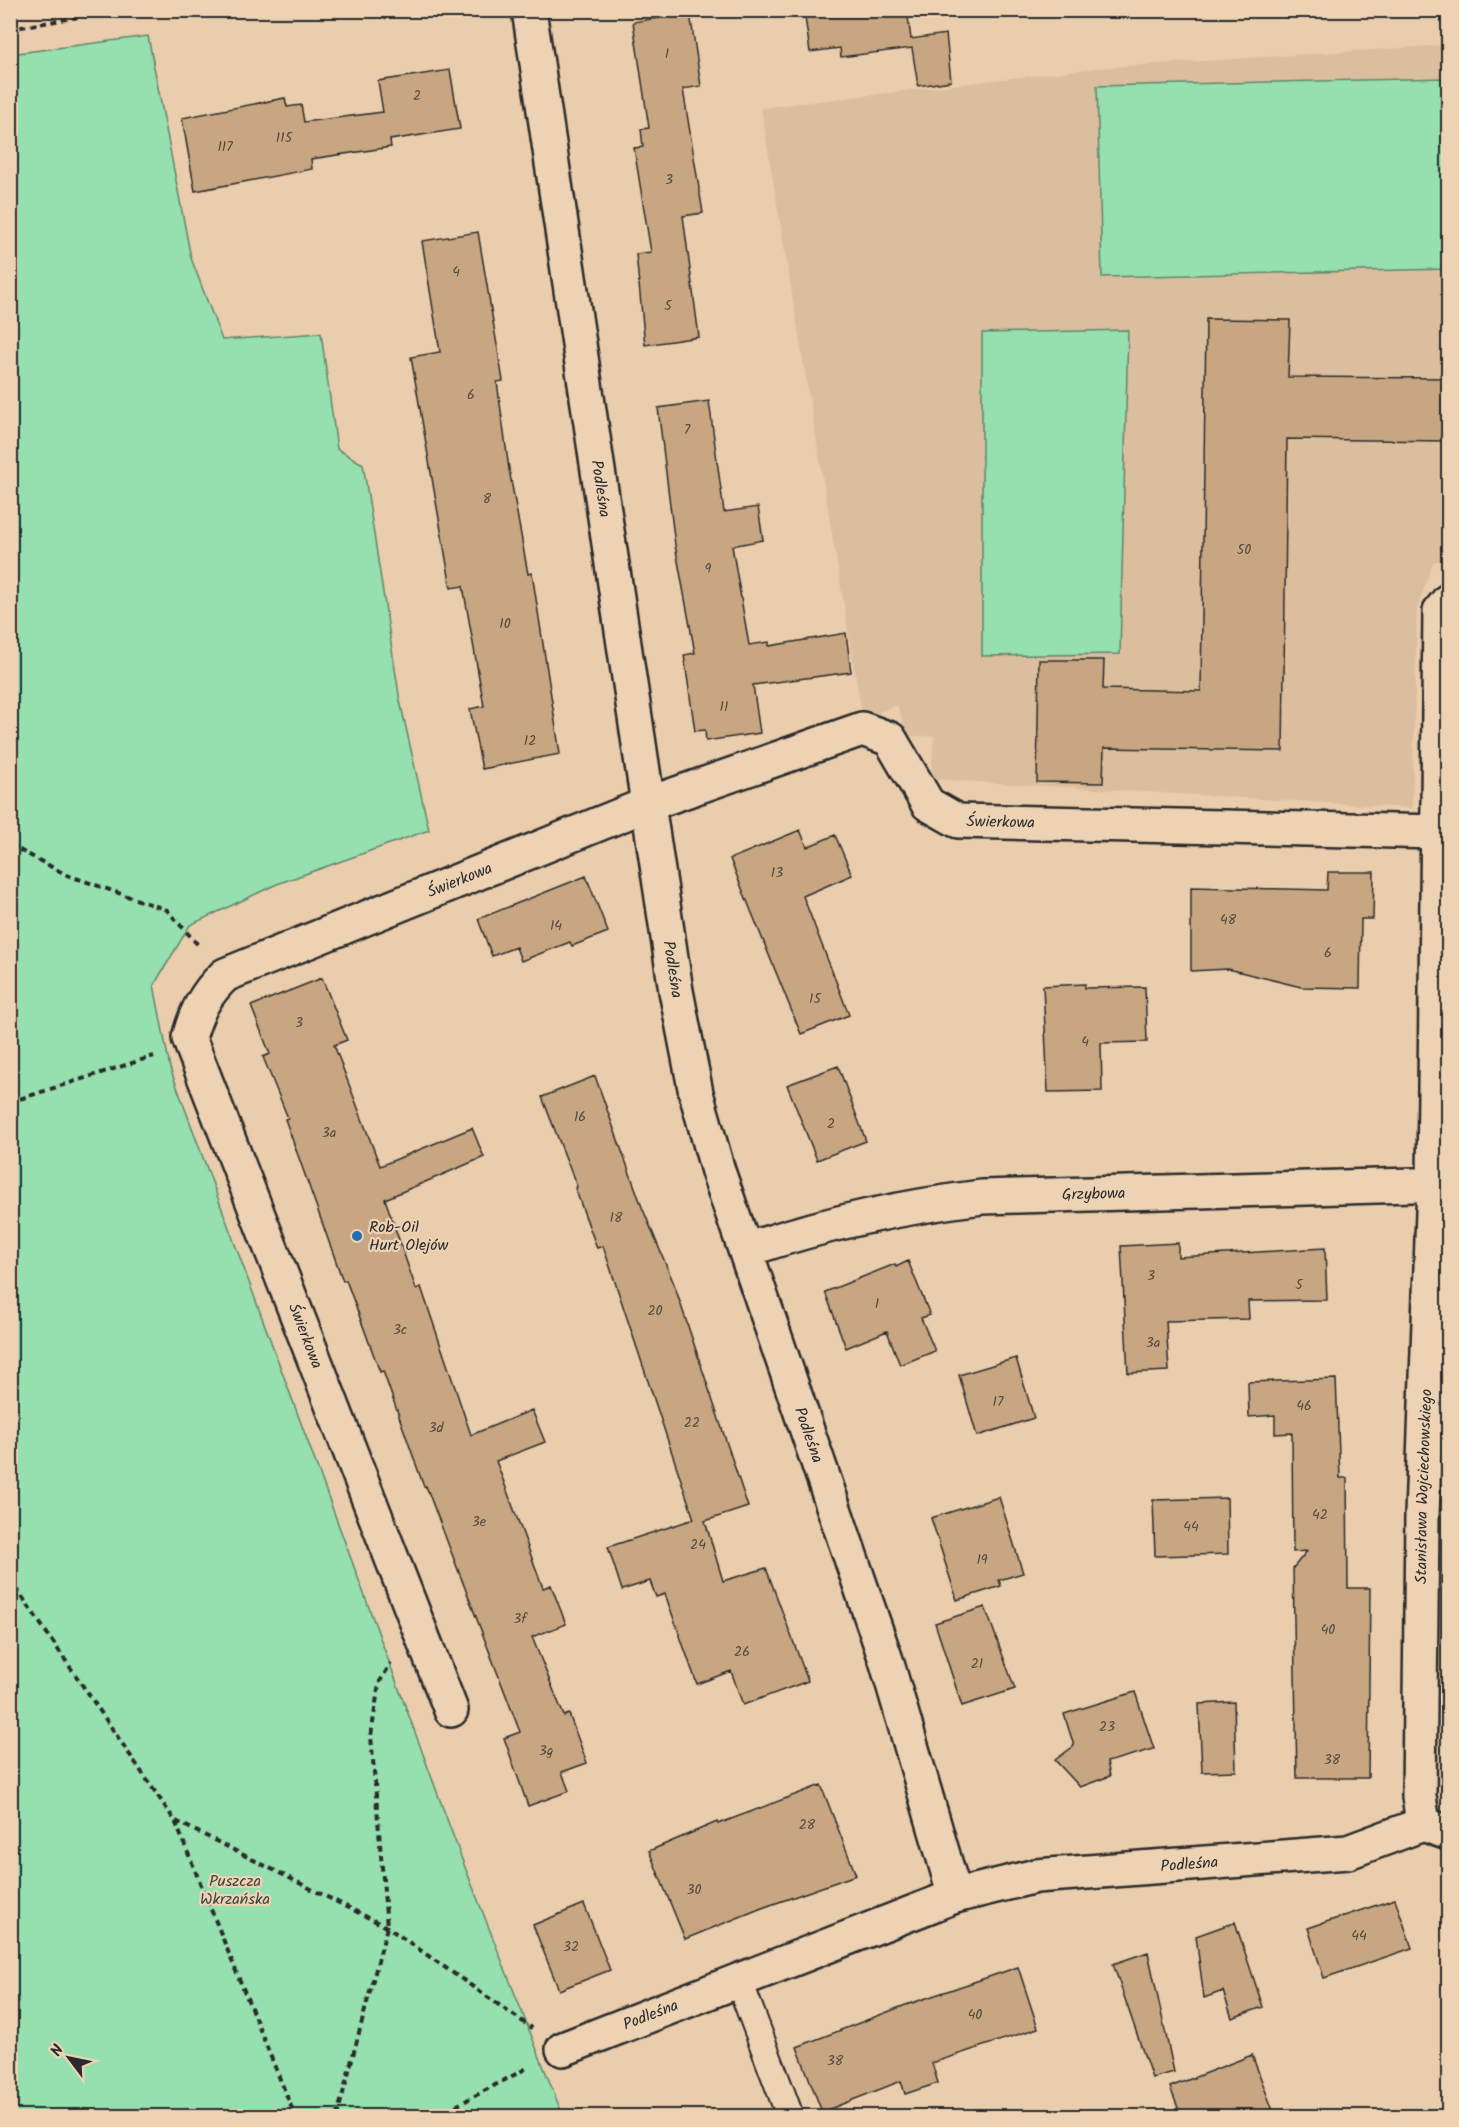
<svg xmlns="http://www.w3.org/2000/svg" width="1459" height="2127" viewBox="0 0 1459 2127" font-family="Kalam,sans-serif">
	<rect width="100%" height="100%" fill="#e9cdac"/>
	<filter id="ink" filterUnits="userSpaceOnUse"><feTurbulence type="fractalNoise" baseFrequency=".0167" numOctaves="2"/><feDisplacementMap in="SourceGraphic" scale="12" xChannelSelector="R" yChannelSelector="G"/><feConvolveMatrix kernelMatrix="1 2 1 2 8 2 1 2 1" color-interpolation-filters="sRGB"/></filter>
	<g filter="url(#ink)">
		<!-- built -->
		<path fill="#dbbe9d" d="M 1448,45 L 1448,559 L 1433,562 L 1417,609 L 1412,808 L 931,779 L 934,736 L 908,736 L 897,705 L 863,719 L 761,108 L 1097,68 Z"/>
		<!-- green -->
		<path fill="#96dfae" stroke="#60856c" stroke-width="1.5" d="M 148,36 L 191,258 L 222,340 L 321,333 L 337,449 L 363,464 L 400,701 L 429,830 L 277,884 L 190,925 L 154,985 L 170,1068 L 461,1857 L 563,2116 L 11,2116 L 11,54 Z
			M 1448,78 L 1448,269 L 1102,277 L 1097,86 Z
			M 1128,330 L 1120,654 L 982,656 L 982,333 Z"/>
		<!-- building -->
		<path fill="#c8a681" stroke="#2b2b2b" stroke-width="1.5" d="M 804,10 L 907,10 L 911,39 L 946,34 L 951,81 L 918,86 L 912,48 L 841,57 L 840,48 L 810,52 Z
			M 690,13 L 701,86 L 683,89 L 703,213 L 683,216 L 699,337 L 645,345 L 636,254 L 651,252 L 634,148 L 643,147 L 641,129 L 649,128 L 633,22 Z
			M 450,70 L 460,129 L 390,140 L 391,147 L 311,159 L 312,169 L 195,191 L 182,118 L 285,98 L 287,107 L 301,105 L 304,122 L 383,112 L 378,81 Z
			M 478,232 L 503,381 L 497,382 L 509,469 L 528,574 L 532,573 L 560,754 L 482,769 L 470,709 L 484,706 L 463,586 L 451,588 L 411,357 L 440,352 L 422,241 Z
			M 1206,319 L 1290,320 L 1288,377 L 1449,378 L 1449,441 L 1287,439 L 1283,751 L 1104,748 L 1103,783 L 1037,782 L 1039,660 L 1104,660 L 1103,689 L 1201,691 Z
			M 709,401 L 724,512 L 758,507 L 763,540 L 732,546 L 749,645 L 769,642 L 769,646 L 846,633 L 851,672 L 753,685 L 760,733 L 706,741 L 705,730 L 695,731 L 684,655 L 695,653 L 675,545 L 658,408 Z
			M 800,830 L 807,847 L 835,835 L 852,875 L 803,896 L 849,1015 L 801,1034 L 730,859 Z
			M 1328,872 L 1374,872 L 1373,919 L 1361,919 L 1360,988 L 1301,987 L 1228,969 L 1191,971 L 1191,887 L 1327,890 Z
			M 586,876 L 608,932 L 572,946 L 570,942 L 521,961 L 516,947 L 492,956 L 478,919 Z
			M 322,978 L 347,1040 L 334,1045 L 380,1166 L 472,1128 L 484,1157 L 385,1199 L 416,1289 L 421,1287 L 471,1435 L 532,1410 L 545,1442 L 496,1461 L 543,1588 L 551,1585 L 566,1624 L 532,1637 L 564,1716 L 569,1714 L 587,1763 L 562,1772 L 569,1791 L 528,1806 L 504,1738 L 520,1732 L 426,1486 L 424,1487 L 383,1371 L 380,1372 L 346,1280 L 343,1281 L 285,1119 L 288,1118 L 263,1057 L 270,1054 L 251,1006 Z
			M 1085,984 L 1085,988 L 1145,987 L 1147,1042 L 1101,1043 L 1102,1091 L 1048,1092 L 1043,986 Z
			M 838,1066 L 866,1141 L 817,1160 L 787,1085 Z
			M 595,1076 L 642,1207 L 674,1284 L 748,1507 L 705,1521 L 723,1581 L 766,1568 L 808,1681 L 743,1705 L 731,1671 L 697,1684 L 665,1594 L 656,1597 L 650,1581 L 622,1590 L 608,1547 L 694,1519 L 603,1246 L 597,1248 L 575,1188 L 577,1187 L 542,1097 Z
			M 1178,1243 L 1178,1257 L 1325,1248 L 1327,1300 L 1248,1301 L 1249,1319 L 1166,1321 L 1169,1371 L 1128,1373 L 1121,1246 Z
			M 908,1261 L 930,1315 L 921,1318 L 935,1351 L 900,1365 L 887,1331 L 846,1348 L 825,1292 L 895,1264 L 896,1267 Z
			M 1016,1358 L 1034,1418 L 977,1436 L 959,1375 Z
			M 1336,1379 L 1340,1478 L 1347,1478 L 1348,1588 L 1370,1588 L 1368,1778 L 1297,1778 L 1293,1568 L 1307,1551 L 1293,1552 L 1292,1433 L 1275,1434 L 1275,1415 L 1249,1417 L 1248,1382 Z
			M 999,1497 L 1023,1573 L 999,1580 L 1001,1586 L 957,1600 L 931,1518 Z
			M 1227,1498 L 1228,1554 L 1155,1556 L 1153,1500 Z
			M 985,1607 L 1015,1689 L 962,1706 L 935,1623 Z
			M 1135,1692 L 1154,1749 L 1107,1762 L 1110,1776 L 1080,1787 L 1055,1760 L 1074,1746 L 1064,1714 Z
			M 1234,1702 L 1236,1771 L 1202,1772 L 1199,1704 Z
			M 821,1785 L 856,1875 L 762,1908 L 685,1939 L 649,1851 L 717,1822 L 718,1824 Z
			M 1395,1899 L 1412,1948 L 1324,1978 L 1308,1928 Z
			M 584,1904 L 610,1970 L 559,1990 L 533,1925 Z
			M 1235,1922 L 1263,2007 L 1232,2018 L 1223,1991 L 1204,1998 L 1196,1936 Z
			M 1148,1952 L 1174,2072 L 1152,2078 L 1113,1964 Z
			M 1018,1967 L 1038,2028 L 932,2063 L 938,2083 L 905,2094 L 901,2081 L 822,2112 L 797,2047 L 903,2006 Z
			M 1252,2055 L 1275,2116 L 1181,2116 L 1170,2087 Z"/>
		<g fill="none" stroke-linecap="round" stroke-linejoin="round">
			<defs>
				<path id="service" d="M 739,1981 L 790,2116"/>
				<g id="minor">
					<path id="s1" d="M 529,10 L 676,991 L 696,1093 L 718,1171 L 886,1660 L 955,1896"/>
					<path id="s2" d="M 746,1250 C 823,1224 901,1207 982,1197 L 1448,1184"/>
					<path id="s3" d="M 451,1710 L 189,1038 C 196,1012 205,994 225,975 L 648,804 L 862,729 L 890,739 L 928,804 L 958,821 L 1439,832"/>
					<path id="s4" d="M 1423,1824 L 1419,1796 L 1422,1515 L 1434,1184 L 1440,611 L 1448,601"/>
					<path d="M 1423,1824 L 1448,1833"/>
					<path id="s5" d="M 563,2049 L 955,1896 L 1036,1876 L 1348,1852 L 1423,1824"/>
				</g>
			</defs>
			<!-- service casing -->
			<use href="#service" stroke="#2b2b2b" stroke-width="30"/>
			<!-- minor casing -->
			<use href="#minor" stroke="#2b2b2b" stroke-width="38"/>
			<!-- path -->
			<path stroke="#2b2b2b" stroke-width="4" stroke-dasharray="6 4.5" stroke-linecap="butt" d="M 10,29 L 118,10
				M 10,845 L 67,875 L 167,910 L 199,946
				M 10,1102 L 154,1056
				M 10,1579 L 175,1821 L 295,2116
				M 176,1821 L 387,1927 L 532,2028
				M 337,2116 L 387,1927 L 371,1736 L 379,1683 L 391,1663
				M 437,2116 L 529,2067"/>
			<!-- service -->
			<use href="#service" stroke="#edd3b4" stroke-width="26"/>
			<!-- minor -->
			<use href="#minor" stroke="#edd3b4" stroke-width="33"/>
		</g>
	</g>
	<!-- markers -->
	<circle fill="#1f6fb2" stroke="#edd3b4" stroke-width="2" cx="357" cy="1236" r="6"/>
	<g text-anchor="middle" dominant-baseline="central" stroke-width="4.5" stroke-linejoin="round" paint-order="stroke">
		<!-- number labels -->
		<g font-size="14" fill="#524a40">
			<text x="667" y="54">1</text>
			<text x="417" y="96">2</text>
			<text x="284" y="138">115</text>
			<text x="225" y="147">117</text>
			<text x="669" y="180">3</text>
			<text x="456" y="272">4</text>
			<text x="668" y="306">5</text>
			<text x="471" y="395">6</text>
			<text x="687" y="430">7</text>
			<text x="487" y="499">8</text>
			<text x="1244" y="550">50</text>
			<text x="708" y="569">9</text>
			<text x="505" y="624">10</text>
			<text x="724" y="707">11</text>
			<text x="530" y="741">12</text>
			<text x="777" y="873">13</text>
			<text x="1228" y="920">48</text>
			<text x="556" y="926">14</text>
			<text x="1328" y="953">6</text>
			<text x="815" y="999">15</text>
			<text x="299" y="1023">3</text>
			<text x="1085" y="1042">4</text>
			<text x="580" y="1117">16</text>
			<text x="831" y="1124">2</text>
			<text x="329" y="1133">3a</text>
			<text x="616" y="1218">18</text>
			<text x="1151" y="1276">3</text>
			<text x="1299" y="1285">5</text>
			<text x="877" y="1304">1</text>
			<text x="655" y="1311">20</text>
			<text x="400" y="1330">3c</text>
			<text x="1153" y="1343">3a</text>
			<text x="998" y="1402">17</text>
			<text x="1304" y="1406">46</text>
			<text x="692" y="1423">22</text>
			<text x="436" y="1428">3d</text>
			<text x="1320" y="1515">42</text>
			<text x="479" y="1522">3e</text>
			<text x="1191" y="1527">44</text>
			<text x="698" y="1545">24</text>
			<text x="982" y="1560">19</text>
			<text x="520" y="1619">3f</text>
			<text x="1328" y="1630">40</text>
			<text x="742" y="1652">26</text>
			<text x="977" y="1664">21</text>
			<text x="1107" y="1727">23</text>
			<text x="546" y="1751">3g</text>
			<text x="1332" y="1760">38</text>
			<text x="807" y="1825">28</text>
			<text x="694" y="1890">30</text>
			<text x="1359" y="1936">44</text>
			<text x="571" y="1947">32</text>
			<text x="975" y="2015">40</text>
			<text x="835" y="2061">38</text>
		</g>
		<!-- street labels -->
		<g font-size="16" fill="#2b2b2b" stroke="#edd3b4">
			<text stroke="none"><textPath href="#s1" startOffset="484">Podleśna</textPath></text>
			<text stroke="none"><textPath href="#s3" startOffset="1660">Świerkowa</textPath></text>
			<text stroke="none"><textPath href="#s3" startOffset="1048">Świerkowa</textPath></text>
			<text stroke="none"><textPath href="#s1" startOffset="970">Podleśna</textPath></text>
			<text stroke="none"><textPath href="#s2" startOffset="354">Grzybowa</textPath></text>
			<text transform="translate(305 1336) rotate(69)">Świerkowa</text>
			<text stroke="none"><textPath href="#s1" startOffset="1456">Podleśna</textPath></text>
			<text stroke="none"><textPath href="#s4" startOffset="338">Stanisława Wojciechowskiego</textPath></text>
			<text stroke="none"><textPath href="#s5" startOffset="658">Podleśna</textPath></text>
			<text stroke="none"><textPath href="#s5" startOffset="94">Podleśna</textPath></text>
		</g>
		<!-- poi labels -->
		<g font-size="16" fill="#2b2b2b" stroke="#edd3b4" text-anchor="start">
			<text x="369" y="1227">Rob-Oil<tspan x="369" dy="18">Hurt Olejów</tspan></text>
		</g>
		<!-- park labels -->
		<g font-size="16" fill="#3b463f" stroke="#edd3b4">
			<text x="235" y="1881">Puszcza<tspan x="235" dy="18">Wkrzańska</tspan></text>
		</g>
	</g>
	<!-- margin -->
	<rect width="1459" height="2127" fill="none" stroke="#edd3b4" stroke-width="36"/>
	<rect x="18" y="18" width="1423" height="2091" fill="none" stroke="#2b2b2b" stroke-width="2" filter="url(#ink)"/>
	<!-- north arrow -->
	<g transform="translate(69 2058) rotate(302)" stroke="#edd3b4" stroke-width="4.5" paint-order="stroke">
	<path d="M0-4.5L10 22L0 15L-10 22Z" fill="#2b2b2b"/>
	<text y="-9" font-size="16" font-weight="bold" text-anchor="middle" fill="#2b2b2b">N</text>
	</g>
</svg>
